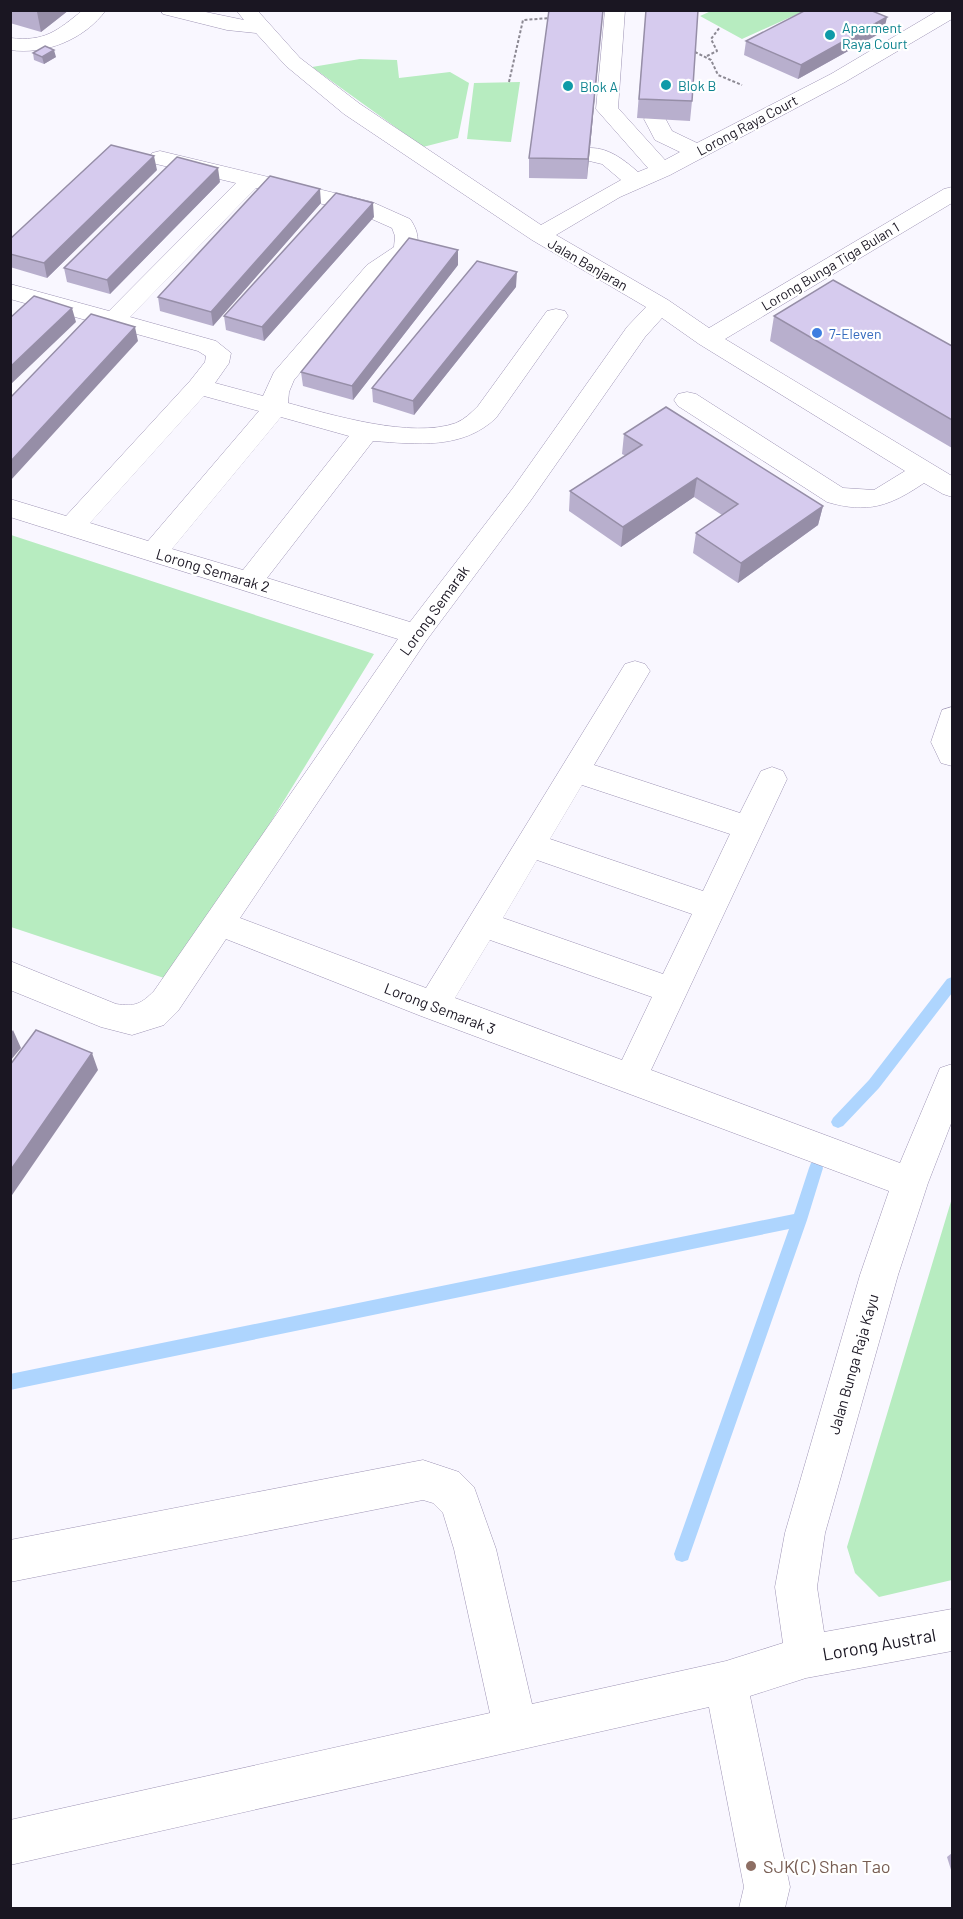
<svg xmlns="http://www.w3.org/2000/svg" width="963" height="1919" viewBox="0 0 963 1919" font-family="Barlow,sans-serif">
	<rect width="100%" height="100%" fill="#f9f7ff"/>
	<!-- green -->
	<path fill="#b7ecc0" d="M 711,11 L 711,10 L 804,11 L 742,39 L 700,16 Z
		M 360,59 L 397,60 L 399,78 L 450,72 L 469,83 L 458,138 L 423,147 L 312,67 Z
		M 520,82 L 511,142 L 467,139 L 474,83 Z
		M 11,535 L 374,654 L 173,981 L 11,927 Z
		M 952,1198 L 952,1580 L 879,1597 L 855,1573 L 847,1547 Z"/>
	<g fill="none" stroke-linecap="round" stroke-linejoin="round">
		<!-- stream -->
		<path fill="#aed5fe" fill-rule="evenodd" d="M 952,977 L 952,993 L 879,1088 L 843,1126 L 838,1128 L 833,1126 L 831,1122 L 833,1118 L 869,1080 L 947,979 Z
			M 816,1161 L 821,1163 L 823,1168 L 807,1220 L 690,1554 L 688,1560 L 682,1562 L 676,1560 L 674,1554 L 789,1229 L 10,1390 L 10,1374 L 794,1214 L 809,1168 L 811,1163 Z"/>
		<defs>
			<path id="minor" d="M 83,10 L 106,10 C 84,40 45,55 10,50 L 10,38 C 45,42 57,31 83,10 Z
				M 160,10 L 196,10 L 244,20 L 236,10 L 257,10 L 300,58 L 360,104 L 541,225 L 621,180 L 602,164 L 581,159 L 578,154 L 581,149 C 604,144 622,158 638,172 L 648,168 L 596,109 L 605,10 L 625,10 L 618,108 L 665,160 L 680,152 L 655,140 L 644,119 L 647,114 L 663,114 L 672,131 L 697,143 L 831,74 L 939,10 L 952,10 L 952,19 L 845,82 L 670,175 L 620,197 L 556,235 L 668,300 L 709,328 L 944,189 L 952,187 L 952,203 L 725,339 L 952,476 L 952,497 L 943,494 L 924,483 C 890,506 868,514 827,502 L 678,406 L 674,400 L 678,394 L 687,392 L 696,394 L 843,488 L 874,490 L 905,471 L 699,344 L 662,318 L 645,337 L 531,500 L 426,641 L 240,918 L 426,988 L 625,664 L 635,661 L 645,664 L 650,671 L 594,765 L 740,813 L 761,771 L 772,767 L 783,771 L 787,779 L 651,1070 L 900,1163 L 940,1068 L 952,1064 L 952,1121 L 928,1183 L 898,1275 L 825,1533 L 817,1587 L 824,1632 L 952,1609 L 952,1651 L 806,1678 L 750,1696 L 790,1887 L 785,1908 L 739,1908 L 744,1887 L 709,1707 L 10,1865 L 10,1820 L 490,1713 L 454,1549 L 443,1513 L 433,1503 L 423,1500 L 10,1582 L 10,1540 L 423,1460 L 459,1472 L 474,1487 L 496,1549 L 532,1704 L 726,1661 L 783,1643 L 775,1587 L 785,1533 L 860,1275 L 889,1191 L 421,1016 L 226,939 L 178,1011 L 164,1025 L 132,1035 L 101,1027 L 10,990 L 10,961 L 116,1004 C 135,1007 141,1004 154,991 L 398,639 L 10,517 L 10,499 L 66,516 L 190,381 L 205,362 L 206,356 L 198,351 L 10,299 L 10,284 L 109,311 L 236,183 L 152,163 L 149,158 L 152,153 L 160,151 L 372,202 L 410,219 C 418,230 421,243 413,255 L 383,275 L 294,380 L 289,392 L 288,403 C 332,415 412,439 456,423 C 465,419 471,413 478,406 L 547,311 L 556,309 L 565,311 L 568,316 L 496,418 C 462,450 417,444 373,441 L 267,578 L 410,622 L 513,488 L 627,327 L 646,307 L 532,240 L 344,114 L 286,66 L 256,33 L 227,30 L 163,14 ZM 256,188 L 356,212 L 392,228 L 395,236 L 394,247 L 367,265 L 274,372 L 263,396 L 215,383 L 229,363 L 231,353 L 216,341 L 130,317 ZM 204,396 L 259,411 L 148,541 L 90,523 ZM 281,417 L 349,436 L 243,570 L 172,549 ZM 582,785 L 730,834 L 703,891 L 550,839 ZM 537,860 L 692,914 L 663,974 L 503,918 ZM 490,940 L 652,997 L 622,1060 L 455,998 Z
				M 952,707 L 952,766 L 941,763 L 931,742 L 942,710 Z"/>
		</defs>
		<!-- minor casing -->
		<use href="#minor" stroke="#9e94b5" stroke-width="1"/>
		<!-- path -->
		<path stroke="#8c8993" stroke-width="2" stroke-dasharray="3 2" stroke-linecap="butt" d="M 695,52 L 711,60 L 718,75 L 742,85
			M 707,56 L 717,51 L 711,39 L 720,27
			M 509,82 L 523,20 L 550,18"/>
		<!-- minor -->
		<use href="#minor" fill="#fff" fill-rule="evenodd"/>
	</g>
	<!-- wall -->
	<path fill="#b8afcd" d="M 10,10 L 69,10 L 41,32 L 10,23 Z
		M 549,10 L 603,10 L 587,179 L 529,178 L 529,158 Z
		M 646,10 L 692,101 L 690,121 L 637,118 Z
		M 777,26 L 884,31 L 798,79 L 744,55 L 746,41 Z
		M 33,53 L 56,57 L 44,64 L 34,60 Z
		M 157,170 L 47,278 L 10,267 L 10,239 Z
		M 220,182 L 110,294 L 67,282 L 64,268 Z
		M 321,203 L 213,326 L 160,311 L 158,297 Z
		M 374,217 L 264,341 L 226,330 L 224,316 Z
		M 458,265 L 353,400 L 303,386 L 301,372 Z
		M 516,287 L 414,415 L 373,402 L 372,388 Z
		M 774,316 L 952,346 L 952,448 L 770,341 Z
		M 624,434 L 823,506 L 818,525 L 738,583 L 693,553 L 696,533 L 722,515 L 694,497 L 621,547 L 569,511 L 570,491 L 626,456 L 622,454 Z
		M 952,1853 L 952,1873 L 947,1857 Z"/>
	<!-- shaded-wall -->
	<path fill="#968ea7" d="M 39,10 L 69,10 L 41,32 L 37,12 Z
		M 603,10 L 587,179 L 588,159 Z
		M 887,17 L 884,31 L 798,79 L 801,65 Z
		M 54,50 L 56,57 L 44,64 L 42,57 Z
		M 154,156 L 157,170 L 47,278 L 44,263 Z
		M 218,168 L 220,182 L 110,294 L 107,280 Z
		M 320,189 L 321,203 L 213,326 L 211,312 Z
		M 373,203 L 374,217 L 264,341 L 262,327 Z
		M 458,250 L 458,265 L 353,400 L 352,386 Z
		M 517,272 L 516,287 L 414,415 L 413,401 Z
		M 72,308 L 76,322 L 10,385 L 10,367 Z
		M 135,327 L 138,341 L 11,480 L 10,462 Z
		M 697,478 L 694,497 L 621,547 L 623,527 Z
		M 823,506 L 818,525 L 738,583 L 741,563 Z
		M 13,1030 L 21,1048 L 10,1061 L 10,1034 Z
		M 92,1053 L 98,1070 L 10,1198 L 10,1171 Z"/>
	<!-- building -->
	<path fill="#d6cbee" stroke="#968ea7" stroke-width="1.5" d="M 549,10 L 603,10 L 588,159 L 529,158 Z
		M 646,10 L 698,10 L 692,101 L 639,99 Z
		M 806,10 L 870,10 L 887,17 L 801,65 L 746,41 Z
		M 45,46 L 54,50 L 42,57 L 33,53 Z
		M 111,145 L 154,156 L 44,263 L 10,254 L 10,239 Z
		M 177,157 L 218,168 L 107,280 L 64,268 Z
		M 270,176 L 320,189 L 211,312 L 158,297 Z
		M 336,193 L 373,203 L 262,327 L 224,316 Z
		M 409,238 L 458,250 L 352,386 L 301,372 Z
		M 477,261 L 517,272 L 413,401 L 372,388 Z
		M 833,280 L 952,346 L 952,420 L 774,316 Z
		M 34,296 L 72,308 L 10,367 L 10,318 Z
		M 91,314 L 135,327 L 10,462 L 10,398 Z
		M 666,407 L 823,506 L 741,563 L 696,533 L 738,504 L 697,478 L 623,527 L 570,491 L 642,445 L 624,434 Z
		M 36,1030 L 92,1053 L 10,1171 L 10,1065 Z"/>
	<!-- markers -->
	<g fill="#0f9aa8" stroke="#fff" stroke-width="2">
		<circle cx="830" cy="35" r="6"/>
		<circle cx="666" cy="85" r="6"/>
		<circle cx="568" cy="86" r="6"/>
	</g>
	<circle fill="#3f7fe0" stroke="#fff" stroke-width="2" cx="817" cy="333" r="6"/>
	<circle fill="#8d6e63" stroke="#fff" stroke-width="2" cx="751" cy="1866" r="6"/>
	<g text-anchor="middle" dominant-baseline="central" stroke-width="4.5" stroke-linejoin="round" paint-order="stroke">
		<!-- far-culture labels -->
		<g font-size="14" fill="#0d838f" stroke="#fff" text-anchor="start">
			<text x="842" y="27">Aparment<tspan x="842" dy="16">Raya Court</tspan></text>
			<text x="678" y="85">Blok B</text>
			<text x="580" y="86">Blok A</text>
		</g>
		<!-- far-street labels -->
		<g font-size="14" fill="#1a1622" stroke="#fff">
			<text transform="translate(747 125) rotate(-28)">Lorong Raya Court</text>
			<text transform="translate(588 264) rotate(30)">Jalan Banjaran</text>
			<text transform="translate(830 266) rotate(-31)">Lorong Bunga Tiga Bulan 1</text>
		</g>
		<!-- far-shop labels -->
		<g font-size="14" fill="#366cbe" stroke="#fff" text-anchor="start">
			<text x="829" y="333">7-Eleven</text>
		</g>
		<!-- street labels -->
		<g font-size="15" fill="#1a1622" stroke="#fff">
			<text transform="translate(213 570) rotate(17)">Lorong Semarak 2</text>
			<text transform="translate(434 610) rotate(-54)">Lorong Semarak</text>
			<text transform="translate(440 1008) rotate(21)">Lorong Semarak 3</text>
			<text transform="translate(853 1364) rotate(-74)">Jalan Bunga Raja Kayu</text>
		</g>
		<!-- near-street labels -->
		<g font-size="18" fill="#1a1622" stroke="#fff">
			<text transform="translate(879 1644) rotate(-10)">Lorong Austral</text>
		</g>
		<!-- near-education labels -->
		<g font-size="18" fill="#785e54" stroke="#fff" text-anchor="start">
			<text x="763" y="1866">SJK(C) Shan Tao</text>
		</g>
	</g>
	<!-- border -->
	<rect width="963" height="1919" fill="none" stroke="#1a1622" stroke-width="24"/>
</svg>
